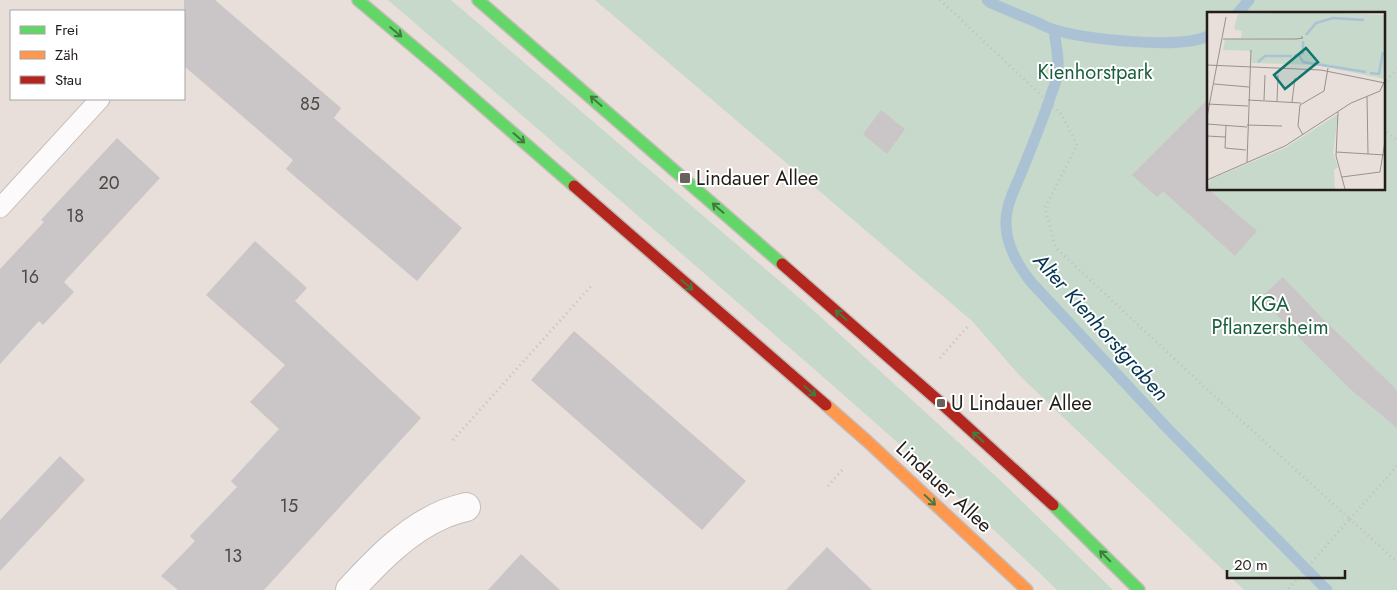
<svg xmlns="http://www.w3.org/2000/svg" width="1397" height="590" viewBox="0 0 1397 590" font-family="Jost,sans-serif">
	<rect width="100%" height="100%" fill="#e8dfdb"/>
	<!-- green -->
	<path fill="#c7d9ca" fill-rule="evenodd" d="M 388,0 L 451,0 L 804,302 L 1000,480 L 1113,590 L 1057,590 C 963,499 866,414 768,329 C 642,219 515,109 388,0 Z
		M 595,0 L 1397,0 L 1397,590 L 1244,590 L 1020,376 L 972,321 ZM 1208,14 L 1383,14 L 1383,189 L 1208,189 Z"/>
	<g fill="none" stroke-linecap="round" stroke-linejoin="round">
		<!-- stream -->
		<path stroke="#aac2d4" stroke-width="11" d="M 987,0 L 991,3 C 1005,9 1019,15 1034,21 C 1041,24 1048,28 1055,30 C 1087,39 1179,50 1208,36
			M 1237,14 L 1249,0
			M 1054,30 C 1056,45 1060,61 1057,76 C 1056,84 1051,93 1049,101 C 1040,127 1030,151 1020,176 C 1015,188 1009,199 1007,212 C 1002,237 1016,263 1031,282 L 1168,429 L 1327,590"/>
	</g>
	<!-- building -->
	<path fill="#cac5c6" d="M 184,0 L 215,0 L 341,108 L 334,118 L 462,228 L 417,281 L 286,169 L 293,160 L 184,66 Z
		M 1208,99 L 1208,189 L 1257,231 L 1235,256 L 1163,191 L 1157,197 L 1132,175 Z
		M 881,110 L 905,129 L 887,154 L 863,134 Z
		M 117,138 L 160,178 L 64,282 L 74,292 L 43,325 L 39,321 L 0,364 L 0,269 L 44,222 L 41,220 Z
		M 255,241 L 307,288 L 295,301 L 421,418 L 264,590 L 178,590 L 161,576 L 195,541 L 190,536 L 237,487 L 231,481 L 279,429 L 250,402 L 285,365 L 206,295 Z
		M 1283,277 L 1325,321 L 1397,390 L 1397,428 L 1349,388 L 1260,298 Z
		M 574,331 L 746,481 L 702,530 L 531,380 Z
		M 60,456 L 85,480 L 0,571 L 0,520 Z
		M 827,547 L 872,590 L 786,590 Z
		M 521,554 L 560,590 L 488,590 Z"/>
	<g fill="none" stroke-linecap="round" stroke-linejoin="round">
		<defs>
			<path id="lane" d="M 0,208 L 100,99"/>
			<path id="street" d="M 350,590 C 377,561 406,530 444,514 C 451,511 459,509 466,507"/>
			<path id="fast" d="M 358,0 L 441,70 L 574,186
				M 478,0 L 782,264
				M 1053,505 L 1139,590"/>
			<path id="slow" d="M 826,405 L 867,441 L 1027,590"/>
			<path id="jam" d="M 574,186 L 826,405
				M 782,264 L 941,403 L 1053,505"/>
		</defs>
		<!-- lane casing -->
		<use href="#lane" stroke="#c4bcb9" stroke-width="21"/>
		<!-- street casing -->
		<use href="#street" stroke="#c4bcb9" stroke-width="30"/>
		<!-- fast casing -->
		<use href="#fast" stroke="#c4bcb9" stroke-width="14"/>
		<!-- slow casing -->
		<use href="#slow" stroke="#c4bcb9" stroke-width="14"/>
		<!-- jam casing -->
		<use href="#jam" stroke="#c4bcb9" stroke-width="14"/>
		<!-- path -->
		<path stroke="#c3c0be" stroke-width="3" stroke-dasharray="1 4" stroke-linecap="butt" d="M 940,0 L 1062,115 L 1077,145 L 1045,208 L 1056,248 L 1212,394 L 1350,519 L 1287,590
			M 1383,84 L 1397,69
			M 1383,129 L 1397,140
			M 940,358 L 968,326
			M 453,440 L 593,284
			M 1397,466 L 1350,519 L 1397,562
			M 828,486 L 844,468"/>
		<!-- lane -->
		<use href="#lane" stroke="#fcfafa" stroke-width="19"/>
		<!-- street -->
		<use href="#street" stroke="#fcfafa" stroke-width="28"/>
		<!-- fast -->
		<use href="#fast" stroke="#63d668" stroke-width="11"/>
		<!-- slow -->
		<use href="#slow" stroke="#ff974d" stroke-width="11"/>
		<!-- jam -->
		<use href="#jam" stroke="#b3261e" stroke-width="11"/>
	</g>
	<!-- one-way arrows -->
	<defs><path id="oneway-shaft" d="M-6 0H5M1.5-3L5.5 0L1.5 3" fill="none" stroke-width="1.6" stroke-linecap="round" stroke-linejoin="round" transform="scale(1.25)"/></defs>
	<g stroke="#437a41">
		<use href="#oneway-shaft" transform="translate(396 32) rotate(40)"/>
		<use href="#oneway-shaft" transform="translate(596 101) rotate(-139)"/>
		<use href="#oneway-shaft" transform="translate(519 138) rotate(41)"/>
		<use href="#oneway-shaft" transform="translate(718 208) rotate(-139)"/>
		<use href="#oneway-shaft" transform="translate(687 285) rotate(41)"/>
		<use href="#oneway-shaft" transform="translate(841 315) rotate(-139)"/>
		<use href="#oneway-shaft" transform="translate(810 391) rotate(41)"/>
		<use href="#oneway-shaft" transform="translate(978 437) rotate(-138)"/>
		<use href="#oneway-shaft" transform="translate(930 500) rotate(43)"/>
		<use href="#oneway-shaft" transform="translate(1105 556) rotate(-135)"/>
	</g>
	<!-- markers -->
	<g fill="#68615e" stroke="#fff" stroke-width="2">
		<rect x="679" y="172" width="12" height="12" rx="2.5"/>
		<rect x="936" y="398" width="10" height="10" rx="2.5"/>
	</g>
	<g text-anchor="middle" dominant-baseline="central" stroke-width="4" stroke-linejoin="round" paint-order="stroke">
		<!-- number labels -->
		<g font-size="18" fill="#4d4745">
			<text x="310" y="104">85</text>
			<text x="109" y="183">20</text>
			<text x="75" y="216">18</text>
			<text x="30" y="277">16</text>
			<text x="289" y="506">15</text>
			<text x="233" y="556">13</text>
		</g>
		<!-- park labels -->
		<g font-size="20" fill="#1a5f3f" stroke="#fff">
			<text x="1095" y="72">Kienhorstpark</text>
			<text x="1270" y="304">KGA<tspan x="1270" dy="23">Pflanzersheim</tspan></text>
		</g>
		<!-- poi labels -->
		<g font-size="20" fill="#231d1a" stroke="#fff" text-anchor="start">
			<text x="696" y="178">Lindauer Allee</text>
			<text x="951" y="403">U Lindauer Allee</text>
		</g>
		<!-- street labels -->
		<g font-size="20" fill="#231d1a" stroke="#fff">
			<text transform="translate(944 487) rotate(43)">Lindauer Allee</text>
		</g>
		<!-- water labels -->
		<g font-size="21" font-style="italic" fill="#033551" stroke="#fff">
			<text transform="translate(1101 327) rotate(48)">Alter Kienhorstgraben</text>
		</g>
	</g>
	<!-- overview -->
	<g transform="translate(1207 12)">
		<rect width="178" height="178" fill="#e8dfdb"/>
		<path d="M 110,0 L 177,3 L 177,67 L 110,53 L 45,51 L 43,39 L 16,38 L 18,27 L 87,26 L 34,26 L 35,19 L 27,17 L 31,2 ZM 131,102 L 126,141 L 131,155 L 127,158 L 128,177 L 0,177 L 4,167 L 78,136 Z" fill="#c7d9ca"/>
		<path fill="none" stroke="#aac2d4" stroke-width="2.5" d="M 99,23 L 109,11 L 126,6 L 157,8M 92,43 L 96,50 L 159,60M 87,44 L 96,41 L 96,29M 51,50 L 58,44 L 85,44M 163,61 L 172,62 L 176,40"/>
		<path fill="none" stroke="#99918e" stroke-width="1" d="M 16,27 L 89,27 L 96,26 L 94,24M 0,53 L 114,58 L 178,71M 7,72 L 42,75M 160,85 L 161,142M 41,88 L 94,91M 57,88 L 58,63M 70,89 L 71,63M 85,90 L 88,66M 0,92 L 41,94M 131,100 L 129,144 L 138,177M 0,105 L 19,5M 0,112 L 40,115M 40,113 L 75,114M 19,114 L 18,136 L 39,138M 96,123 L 91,114 L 93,93 L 117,79 L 121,56M 0,124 L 18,125M 129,140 L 178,143M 40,150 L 44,38M 135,165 L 173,160 L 178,129M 0,168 L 78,134 L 144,91 L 173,79 L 177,70"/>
		<path fill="#0f766e" fill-opacity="0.15" stroke="#0f766e" stroke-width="2.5" d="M 99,36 L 111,50 L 78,77 L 67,63 Z"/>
		<rect width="178" height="178" fill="none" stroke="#231d1a" stroke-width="2.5"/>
	</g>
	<!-- legend -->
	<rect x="10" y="10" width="175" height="90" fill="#ffffff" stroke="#a7a5a3"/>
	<rect x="20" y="26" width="25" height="8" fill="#63d668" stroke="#a7a5a3"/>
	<text x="55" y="35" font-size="15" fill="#231d1a">Frei</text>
	<rect x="20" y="51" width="25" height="8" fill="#ff974d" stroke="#a7a5a3"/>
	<text x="55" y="60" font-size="15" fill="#231d1a">Zäh</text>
	<rect x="20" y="76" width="25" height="8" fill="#b3261e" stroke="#a7a5a3"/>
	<text x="55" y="85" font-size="15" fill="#231d1a">Stau</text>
	<!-- scale -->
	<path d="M1227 570v8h118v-8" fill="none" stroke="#231d1a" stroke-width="2.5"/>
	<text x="1234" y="570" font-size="15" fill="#231d1a" stroke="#ffffff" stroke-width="4" paint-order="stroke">20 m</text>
</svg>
